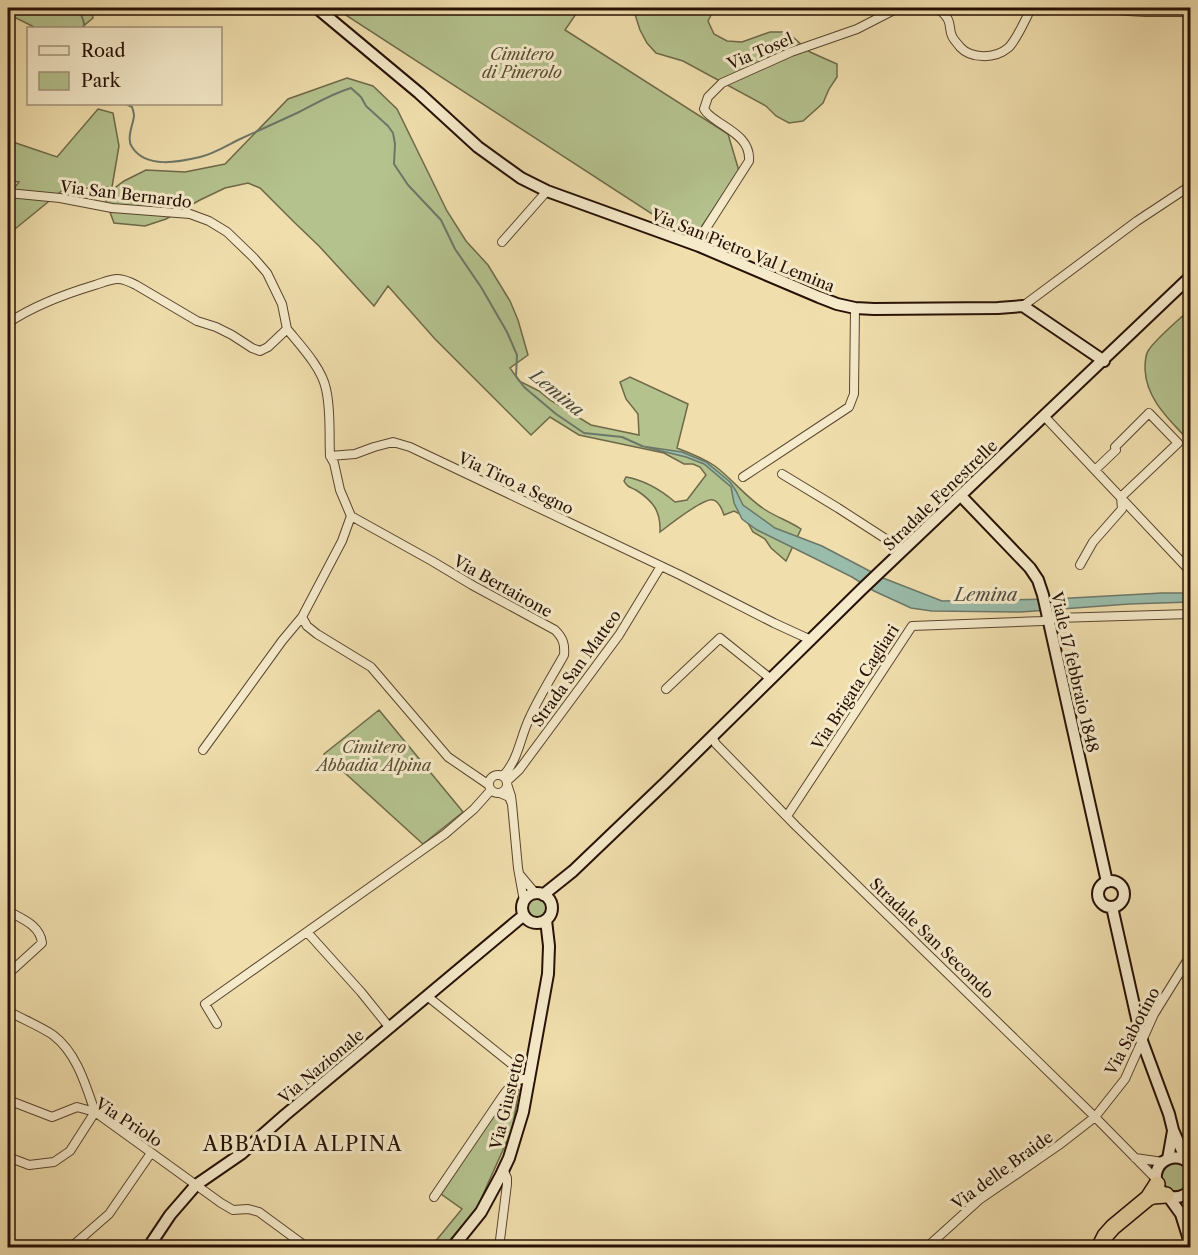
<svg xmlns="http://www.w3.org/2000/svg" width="1198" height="1255" viewBox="0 0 1198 1255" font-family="'Libre Caslon Text',serif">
	<rect width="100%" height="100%" fill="#f0dead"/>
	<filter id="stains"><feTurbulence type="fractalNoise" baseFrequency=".00333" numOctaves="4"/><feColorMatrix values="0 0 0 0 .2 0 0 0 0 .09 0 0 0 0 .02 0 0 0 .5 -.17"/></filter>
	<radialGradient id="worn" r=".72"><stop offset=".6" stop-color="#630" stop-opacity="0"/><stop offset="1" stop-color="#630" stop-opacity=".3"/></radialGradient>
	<!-- green -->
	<path fill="#b4c28e" stroke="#6e6949" stroke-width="1.5" d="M 8,8 L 91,8 L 93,18 L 81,28 L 36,28 L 8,14 Z
		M 338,8 L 580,8 L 565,30 L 728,134 L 739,171 L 696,235 L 691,236 L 686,236 L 341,12 Z
		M 633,8 L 715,8 L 708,21 L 714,34 L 727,41 L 742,42 L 770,32 L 787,32 L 810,52 L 837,64 L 837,77 L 829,89 L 823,103 L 803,121 L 789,123 L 776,116 L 766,106 L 683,61 L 656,53 L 647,43 L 640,30 Z
		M 347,78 L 373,86 L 397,109 L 447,211 L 466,241 L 488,265 L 510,301 L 518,320 L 528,355 L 510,368 L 519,381 L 539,391 L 550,400 L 591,425 L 639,435 L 638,414 L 626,399 L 620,382 L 630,377 L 688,404 L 677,448 C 690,453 703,458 715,466 C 732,479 746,497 764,509 C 776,517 789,521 801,529 L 786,561 L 771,548 L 765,539 L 753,532 L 744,516 L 734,511 L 724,515 C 722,509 719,501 713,500 C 705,497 669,525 660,532 C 661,511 653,501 636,490 C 630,487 627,487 624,481 L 626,477 C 643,480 661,490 675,502 L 687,500 L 706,475 L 700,467 L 693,464 L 684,464 L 664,453 L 579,435 L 550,417 L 531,435 L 435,339 L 388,286 L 374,306 L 319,246 L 295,223 L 260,188 L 248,183 L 225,188 L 200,200 L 166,219 L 145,226 L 114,223 L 104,196 L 124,181 L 146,170 L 185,172 L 225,164 L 288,99 Z
		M 98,109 L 113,113 L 119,146 L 112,187 L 64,189 L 15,229 L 8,226 L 8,196 L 19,182 L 8,180 L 8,138 L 10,141 L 57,157 Z
		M 1190,309 L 1190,442 C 1171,421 1146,400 1145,369 C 1145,363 1145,356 1148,351 C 1155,339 1179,320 1190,309 Z
		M 379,710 L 463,812 L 423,844 L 324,754 Z
		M527 908a10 10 0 1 1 20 0a10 10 0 1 1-20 0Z
		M 511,1089 L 519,1090 L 512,1130 L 476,1210 L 444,1247 L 430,1248 L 462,1209 L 441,1194 Z
		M1162 1177a14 14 0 1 1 28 0a14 14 0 1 1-28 0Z"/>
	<!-- water -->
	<path fill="#9abcab" stroke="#6c7768" stroke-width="1.5" d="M 641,446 L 682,452 L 706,462 L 730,482 L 736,491 L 743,505 L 775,528 L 822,546 L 883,578 L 942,601 L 1053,599 L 1162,593 L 1190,593 L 1190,602 L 1129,604 L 1021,612 L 932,611 L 911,608 L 874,591 L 852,577 L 818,560 L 757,530 L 742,519 L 734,503 L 731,487 L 704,464 L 686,457 Z"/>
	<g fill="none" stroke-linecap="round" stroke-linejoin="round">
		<!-- stream -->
		<path stroke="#6c7768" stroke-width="2" d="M 79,8 L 84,23 L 84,28
			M 126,104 L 132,107 C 133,110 134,114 134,116 C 133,125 126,139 132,147 C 146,169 179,162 200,157 C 213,154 226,146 238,140 C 258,131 277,122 297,113 C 315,104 331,94 351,88 L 361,97 L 366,106 L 388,126 L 393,133 L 395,144 L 394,164 L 408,185 L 441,220 L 455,249 L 481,287 L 507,332 L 517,355 L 516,376 L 524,387 L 556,414 L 584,433 L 622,437 L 642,446"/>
		<defs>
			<path id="street" d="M 937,8 C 941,11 945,14 947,18 C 951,23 949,30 952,36 C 953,39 958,44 960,47 C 971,59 995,59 1008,48 C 1015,42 1027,17 1031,8
				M 1108,8 C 1133,13 1159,12 1184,12 L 1188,8
				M 8,193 L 60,198 L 112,208 L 190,214 L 209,221 L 227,232 L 254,258 L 267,273 L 282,304 L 287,329
				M 502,242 L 547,191
				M 699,246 L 703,233 L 749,161 C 751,135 722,128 707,113 L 704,109 L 708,97 L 722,83 L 791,52 L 857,29 L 898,8
				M 1023,306 L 1137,221 L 1190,186
				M 8,323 C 33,306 65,294 95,285 C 102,283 110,279 118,279 C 124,279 130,282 136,285 L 197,321 L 216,327 L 232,335 L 252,348 L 260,351 L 268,347 L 287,329
				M 287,329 C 300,345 322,368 326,389 C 331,410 329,434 330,456 L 355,454 L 374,447 L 393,442 L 410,447 L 680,575 L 774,623 L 811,640
				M 1044,416 L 1190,571
				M 330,456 L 334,463 L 340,490 L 351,516 L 432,561 L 472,585 L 555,630 C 563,638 565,644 564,655 C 553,675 540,695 530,717 C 520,737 519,759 503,776
				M 782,474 L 838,508 L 903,550
				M 743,477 L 849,407 L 854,394 L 855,308
				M 351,516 L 342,541 L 302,617 L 307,626 L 317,634 L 371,667 L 448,757 L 489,785
				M 1080,565 L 1093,542 L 1122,509 L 1121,497 L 1178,443 L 1149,413 L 1115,447 L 1116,450 L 1095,470
				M 666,689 L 720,638 L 771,679
				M 712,737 L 716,744 L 796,826 L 1095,1117 L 1156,1179
				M 203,750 L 282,641 L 302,617
				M489 784a9 9 0 1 1 18 0a9 9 0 1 1-18 0Z
				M 507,781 L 519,770 L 619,635 L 661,566
				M 500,793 L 509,797 L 512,804 L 511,796 L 507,784
				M 512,804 L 518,868 L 524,901
				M 787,816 L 912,626 L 1042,621 L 1056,618 L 1190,614
				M 520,875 L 536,894
				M 8,911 C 22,919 40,925 42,943 L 8,974
				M 307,932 L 361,992 L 390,1028
				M 427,996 L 513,1065 L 514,1082
				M 8,1011 C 22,1019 40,1026 53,1035 C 77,1053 86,1086 95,1112 L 70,1151 L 54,1162 L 29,1165 L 8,1157
				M 217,1024 L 205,1004 L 445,834 L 474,809 L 491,790
				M 8,1100 L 52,1117 L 77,1107 L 95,1112 L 221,1203 L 233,1210 L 248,1209 L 259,1212 L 308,1248
				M 1135,1158 L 1163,1162
				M 434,1197 L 502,1097 C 510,1086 516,1077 530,1079
				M 70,1248 L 109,1214 L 151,1153
				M 499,1248 L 507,1184 L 507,1178 L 504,1171
				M 926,1248 L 979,1200 L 1059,1145 L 1095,1117 L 1125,1079 L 1154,1014 L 1190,956"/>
			<path id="secondary" d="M 317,8 L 419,93 L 478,147 L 521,178 L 547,191 L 699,246 L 819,297 L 837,304 L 855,308 L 874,309 L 998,308 L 1023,306 L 1104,361
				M 961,496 L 1030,568 L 1038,580 L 1043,595 L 1107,882
				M1098 894a13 13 0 1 1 26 0a13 13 0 1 1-26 0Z
				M522 908a15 15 0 1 1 30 0a15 15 0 1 1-30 0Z
				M 543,895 L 573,871 L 666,782 L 862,589 L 1190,277
				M 1112,907 L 1142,1041 L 1169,1114 L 1173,1130 L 1186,1160
				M 1168,1159 L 1173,1131
				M 1190,1164 C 1184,1158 1176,1156 1168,1159 C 1141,1171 1164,1213 1190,1191
				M 1168,1196 L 1181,1214 L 1190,1243
				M 148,1248 L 170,1215 L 196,1185 L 241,1154 L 285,1115 L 524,915
				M 452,1248 L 481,1212 L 501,1175 L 509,1158 L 523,1112 L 548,974 L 549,946 L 546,920"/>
			<path id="highway" d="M 1148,1198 L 1153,1196 L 1166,1195
				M 1099,1248 L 1105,1236 L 1113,1227 L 1148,1198 L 1157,1184"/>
		</defs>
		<!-- street casing -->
		<use href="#street" stroke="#59442e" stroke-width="10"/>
		<!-- secondary casing -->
		<use href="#secondary" stroke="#271004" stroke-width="14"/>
		<!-- highway casing -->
		<use href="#highway" stroke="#271004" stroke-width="18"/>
		<!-- street -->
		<use href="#street" stroke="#f5eaca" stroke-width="8"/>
		<!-- secondary -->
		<use href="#secondary" stroke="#f5eaca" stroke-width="10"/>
		<!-- highway -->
		<use href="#highway" stroke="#f0dead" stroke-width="15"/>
	</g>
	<g text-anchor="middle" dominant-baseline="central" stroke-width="6" stroke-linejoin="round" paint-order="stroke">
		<!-- street labels -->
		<g font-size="16" fill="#271004" stroke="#f5eaca">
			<text transform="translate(760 51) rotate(-23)">Via Tosel</text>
			<text transform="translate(126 194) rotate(7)">Via San Bernardo</text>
			<text transform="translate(743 250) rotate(22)">Via San Pietro Val Lemina</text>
			<text transform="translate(516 483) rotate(25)">Via Tiro a Segno</text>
			<text transform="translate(940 495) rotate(-44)">Stradale Fenestrelle</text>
			<text transform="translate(503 586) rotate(29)">Via Bertairone</text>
			<text transform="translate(576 668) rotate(-54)">Strada San Matteo</text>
			<text transform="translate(1075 672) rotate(77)">Viale 17 febbraio 1848</text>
			<text transform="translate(855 687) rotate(-57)">Via Brigata Cagliari</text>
			<text transform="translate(932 938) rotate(44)">Stradale San Secondo</text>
			<text transform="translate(1132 1031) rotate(-62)">Via Sabotino</text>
			<text transform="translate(321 1066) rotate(-40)">Via Nazionale</text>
			<text transform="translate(507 1101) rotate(-76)">Via Giustetto</text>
			<text transform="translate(129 1122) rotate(33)">Via Priolo</text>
			<text transform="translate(1002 1170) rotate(-36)">Via delle Braide</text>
		</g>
		<!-- park labels -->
		<g font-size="16" font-style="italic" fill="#584e34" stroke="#f5eaca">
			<text x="522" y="54">Cimitero<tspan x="522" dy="18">di Pinerolo</tspan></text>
			<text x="374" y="747">Cimitero<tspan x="374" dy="18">Abbadia Alpina</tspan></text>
		</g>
		<!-- water labels -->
		<g font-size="18" font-style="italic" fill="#4f4c3e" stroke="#f5eaca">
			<text transform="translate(557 393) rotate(39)">Lemina</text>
			<text x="986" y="595">Lemina</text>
		</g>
		<!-- quarter labels -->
		<g font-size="20" letter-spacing="1.5" fill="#271004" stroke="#f5eaca">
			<text x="303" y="1144">ABBADIA ALPINA</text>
		</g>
	</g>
	<!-- margin -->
	<rect width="1198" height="1255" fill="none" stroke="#f0dead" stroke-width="30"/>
	<rect x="9" y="9" width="1180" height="1237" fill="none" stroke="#271004" stroke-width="3"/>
	<rect x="15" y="15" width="1168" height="1225" fill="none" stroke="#271004" stroke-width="1.5"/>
	<!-- legend -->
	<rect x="27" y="27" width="195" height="78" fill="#f5eaca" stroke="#a3937b" stroke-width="1.5"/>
	<rect x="39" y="46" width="30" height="9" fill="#f5eaca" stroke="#a3937b" stroke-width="1.5"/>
	<text x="81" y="57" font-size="18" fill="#271004">Road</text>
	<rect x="39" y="72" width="30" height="18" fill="#b4c28e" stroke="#a3937b" stroke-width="1.5"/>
	<text x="81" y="87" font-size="18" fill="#271004">Park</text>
	<rect width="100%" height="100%" filter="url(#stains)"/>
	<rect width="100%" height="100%" fill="url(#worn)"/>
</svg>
